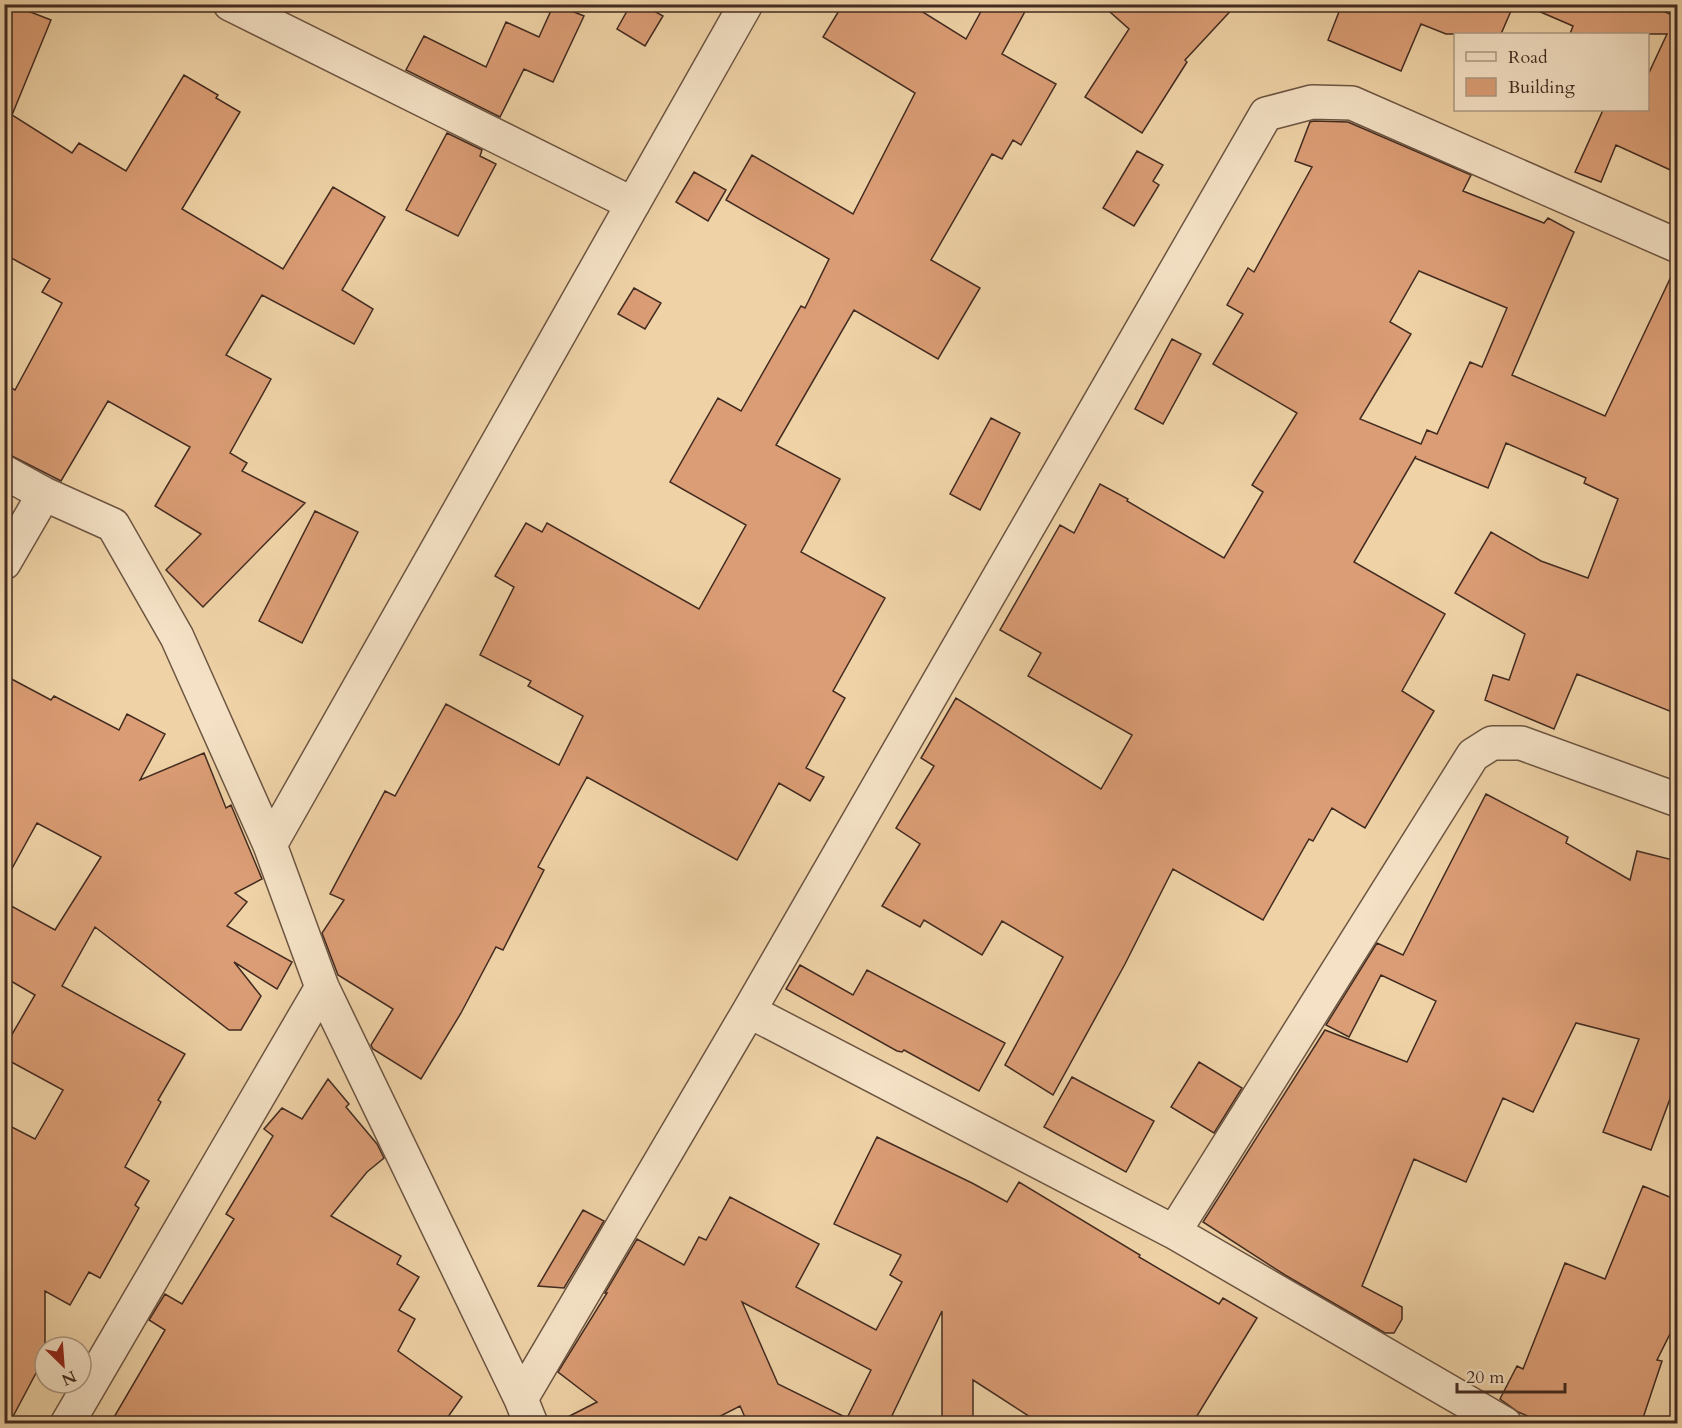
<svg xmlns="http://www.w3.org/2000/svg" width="1682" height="1428" viewBox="0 0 1682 1428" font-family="Cardo,serif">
	<rect width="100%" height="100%" fill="#efd3a7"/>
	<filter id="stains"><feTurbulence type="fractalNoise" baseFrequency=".00333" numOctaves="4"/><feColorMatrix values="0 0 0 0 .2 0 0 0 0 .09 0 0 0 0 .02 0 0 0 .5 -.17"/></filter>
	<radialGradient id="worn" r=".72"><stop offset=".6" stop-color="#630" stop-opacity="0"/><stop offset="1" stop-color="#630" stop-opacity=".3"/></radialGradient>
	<!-- building -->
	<path fill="#db9d75" stroke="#422b21" stroke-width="1.5" fill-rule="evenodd" d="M 4,4 L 10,4 L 51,20 L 12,115 L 72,153 L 79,143 L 126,171 L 184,75 L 218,95 L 216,98 L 240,112 L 182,209 L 283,269 L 333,187 L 385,217 L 342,290 L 373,309 L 354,344 L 262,295 L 226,355 L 271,379 L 230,453 L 247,463 L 242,471 L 305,503 L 203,607 L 166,570 L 201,534 L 155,506 L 190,447 L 108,401 L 61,481 L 4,452 L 4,384 L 15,390 L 62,303 L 42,292 L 50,279 L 4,254 Z
		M 554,4 L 584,16 L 553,82 L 524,69 L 500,117 L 406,70 L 424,36 L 486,67 L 506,22 L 539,37 Z
		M 631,4 L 642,4 L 663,16 L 645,46 L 617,29 Z
		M 843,4 L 910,4 L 966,39 L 985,4 L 1029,4 L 1002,54 L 1056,84 L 1021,145 L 1013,140 L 1002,159 L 992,154 L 931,260 L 980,288 L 938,359 L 854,310 L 776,445 L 840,479 L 801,552 L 885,598 L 833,691 L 845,698 L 806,768 L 824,777 L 810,801 L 779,783 L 737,860 L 587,777 L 538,867 L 544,870 L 503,950 L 496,947 L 461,1013 L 421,1079 L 373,1049 L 371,1045 L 393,1009 L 338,975 L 322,933 L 344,900 L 330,894 L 385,791 L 395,796 L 446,704 L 559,765 L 583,716 L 528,686 L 531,681 L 480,655 L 514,587 L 495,576 L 526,523 L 542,532 L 547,523 L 699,609 L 746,525 L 670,482 L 718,398 L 741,411 L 801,306 L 805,308 L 829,259 L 726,200 L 752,155 L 853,214 L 915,93 L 823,37 Z
		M 1101,4 L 1237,4 L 1185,60 L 1187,62 L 1142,133 L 1085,97 L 1129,29 Z
		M 1342,4 L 1514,4 L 1501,34 L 1446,34 L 1421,24 L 1401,71 L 1328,40 Z
		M 1522,4 L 1648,4 L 1676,17 L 1677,13 L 1677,173 L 1616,145 L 1601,182 L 1575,172 L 1603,110 L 1647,110 L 1647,77 L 1667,34 L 1570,34 L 1573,26 Z
		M 1314,121 L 1348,122 L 1471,175 L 1463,191 L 1544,223 L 1548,218 L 1574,232 L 1512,375 L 1605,416 L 1677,264 L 1677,714 L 1577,674 L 1554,729 L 1485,700 L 1493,675 L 1509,680 L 1525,634 L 1455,593 L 1491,532 L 1541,561 L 1588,578 L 1618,499 L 1584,483 L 1586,478 L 1506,443 L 1488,488 L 1415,458 L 1416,456 L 1354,562 L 1445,614 L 1402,691 L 1434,711 L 1365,828 L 1332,808 L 1313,841 L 1309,839 L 1263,920 L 1173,869 L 1125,964 L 1053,1095 L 1005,1065 L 1063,957 L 1002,921 L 982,955 L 924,920 L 920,927 L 882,906 L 920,844 L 896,828 L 934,766 L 921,758 L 956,698 L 1101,789 L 1132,735 L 1028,676 L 1041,653 L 1000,630 L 1060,525 L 1074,533 L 1100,484 L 1128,499 L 1127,501 L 1224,558 L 1263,492 L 1252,485 L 1297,413 L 1213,364 L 1243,314 L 1227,305 L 1248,268 L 1254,272 L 1312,167 L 1295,161 L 1310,122 ZM 1419,271 L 1507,308 L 1482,367 L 1470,362 L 1437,434 L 1427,430 L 1421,444 L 1360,419 L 1411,334 L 1390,322 Z
		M 447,133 L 482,150 L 480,156 L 496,164 L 458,236 L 406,210 Z
		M 1137,151 L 1163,165 L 1153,181 L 1159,185 L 1134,226 L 1103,208 Z
		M 694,172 L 726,190 L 708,221 L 676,202 Z
		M 634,288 L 661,303 L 645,329 L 618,314 Z
		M 1172,339 L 1201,354 L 1163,424 L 1135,409 Z
		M 991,418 L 1020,433 L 980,510 L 950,494 Z
		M 315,511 L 358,532 L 302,643 L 259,621 Z
		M 4,675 L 51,700 L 54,696 L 119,730 L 127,714 L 165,734 L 140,780 L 204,753 L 226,808 L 231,805 L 262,879 L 235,893 L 247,902 L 227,926 L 292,962 L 277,989 L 234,962 L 261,996 L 241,1030 L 229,1030 L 95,927 L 62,986 L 185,1054 L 158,1100 L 161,1102 L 125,1167 L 149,1181 L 135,1205 L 139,1208 L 100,1278 L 89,1272 L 70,1305 L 45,1291 L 45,1356 L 9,1424 L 4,1424 L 4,1123 L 35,1139 L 63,1090 L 4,1058 L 4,1048 L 35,995 L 4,977 L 4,902 L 55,930 L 101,857 L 37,823 L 4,883 Z
		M 1486,794 L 1568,837 L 1566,843 L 1630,880 L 1637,851 L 1677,861 L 1677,1080 L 1651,1150 L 1603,1132 L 1639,1039 L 1576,1023 L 1533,1112 L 1503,1098 L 1466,1182 L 1414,1159 L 1362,1286 L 1402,1307 L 1402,1319 L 1394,1333 L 1385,1333 L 1285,1275 L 1203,1222 L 1325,1030 L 1407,1062 L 1436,1001 L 1381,975 L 1349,1037 L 1326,1025 L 1377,943 L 1403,955 Z
		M 800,965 L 853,995 L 867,970 L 1005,1043 L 979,1091 L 904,1050 L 902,1052 L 897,1051 L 786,989 Z
		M 1199,1062 L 1242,1088 L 1214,1133 L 1171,1107 Z
		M 1072,1077 L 1154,1121 L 1126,1172 L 1044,1127 Z
		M 328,1079 L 349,1104 L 346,1107 L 377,1144 L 384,1158 L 367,1172 L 331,1216 L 401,1256 L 397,1264 L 419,1277 L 399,1310 L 415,1319 L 398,1351 L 462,1397 L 443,1424 L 110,1424 L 165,1330 L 149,1320 L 165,1294 L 182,1304 L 234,1219 L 226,1214 L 273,1136 L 264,1129 L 282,1108 L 302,1119 Z
		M 877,1137 L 972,1183 L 1007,1202 L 1019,1182 L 1140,1255 L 1139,1257 L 1219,1304 L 1223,1298 L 1257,1318 L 1192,1424 L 1041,1424 L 973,1380 L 973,1424 L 942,1424 L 942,1311 L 888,1424 L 748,1424 L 740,1406 L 705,1424 L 554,1424 L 597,1402 L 558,1372 L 607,1293 L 605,1293 L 637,1239 L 684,1265 L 699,1237 L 706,1240 L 730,1197 L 819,1244 L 796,1287 L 876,1330 L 902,1282 L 890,1275 L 901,1255 L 834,1224 ZM 742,1302 L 871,1370 L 847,1418 L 778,1384 Z
		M 1643,1186 L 1677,1200 L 1677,1320 L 1657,1360 L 1662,1361 L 1641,1424 L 1547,1424 L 1518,1412 L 1500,1399 L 1517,1366 L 1523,1369 L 1565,1263 L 1605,1279 Z
		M 583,1210 L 604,1221 L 564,1288 L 538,1286 Z"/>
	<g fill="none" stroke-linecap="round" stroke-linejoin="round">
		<defs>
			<path id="minor" d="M 230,4 L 633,204
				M 4,472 L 44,494 L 113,525 L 177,637 L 270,845 L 322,987 L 521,1399 L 531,1424
				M 4,563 L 44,494
				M 270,845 L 746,4
				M 749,1011 L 1174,1232 L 1505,1424
				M 1174,1232 L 1473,755 L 1492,743 L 1521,743 L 1678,800
				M 521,1399 L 749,1011 L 1266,114 L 1312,102 L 1352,103 L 1678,246
				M 67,1424 L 322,987"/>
		</defs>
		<!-- minor casing -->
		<use href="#minor" stroke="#6d5542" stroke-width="36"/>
		<!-- minor -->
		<use href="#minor" stroke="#f5e2c6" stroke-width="33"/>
	</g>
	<!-- margin -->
	<rect width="1682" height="1428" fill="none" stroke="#efd3a7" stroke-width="24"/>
	<rect x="6" y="6" width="1670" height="1416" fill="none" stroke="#422b21" stroke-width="3"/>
	<rect x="12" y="12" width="1658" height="1404" fill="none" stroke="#422b21" stroke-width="1.5"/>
	<!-- legend -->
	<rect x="1454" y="33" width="195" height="78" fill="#f5e2c6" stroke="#ad9984" stroke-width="1.5"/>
	<rect x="1466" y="52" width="30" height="9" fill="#f5e2c6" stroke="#ad9984" stroke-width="1.5"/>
	<text x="1508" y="63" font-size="18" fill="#422b21">Road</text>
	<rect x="1466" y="78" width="30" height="18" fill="#db9d75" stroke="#ad9984" stroke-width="1.5"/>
	<text x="1508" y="93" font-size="18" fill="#422b21">Building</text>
	<!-- north arrow -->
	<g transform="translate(63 1365) rotate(155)"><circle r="28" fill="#f5e2c6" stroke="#ad9984" stroke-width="1.5"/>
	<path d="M0-4.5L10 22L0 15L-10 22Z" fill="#8f2418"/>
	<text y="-9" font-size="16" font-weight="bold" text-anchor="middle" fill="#422b21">N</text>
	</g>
	<!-- scale -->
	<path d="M1457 1383v9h108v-9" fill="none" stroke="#422b21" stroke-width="3"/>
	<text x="1466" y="1383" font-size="18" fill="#422b21" stroke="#f5e2c6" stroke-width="4.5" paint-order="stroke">20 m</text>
	<rect width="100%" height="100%" filter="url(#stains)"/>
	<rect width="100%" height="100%" fill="url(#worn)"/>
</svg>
